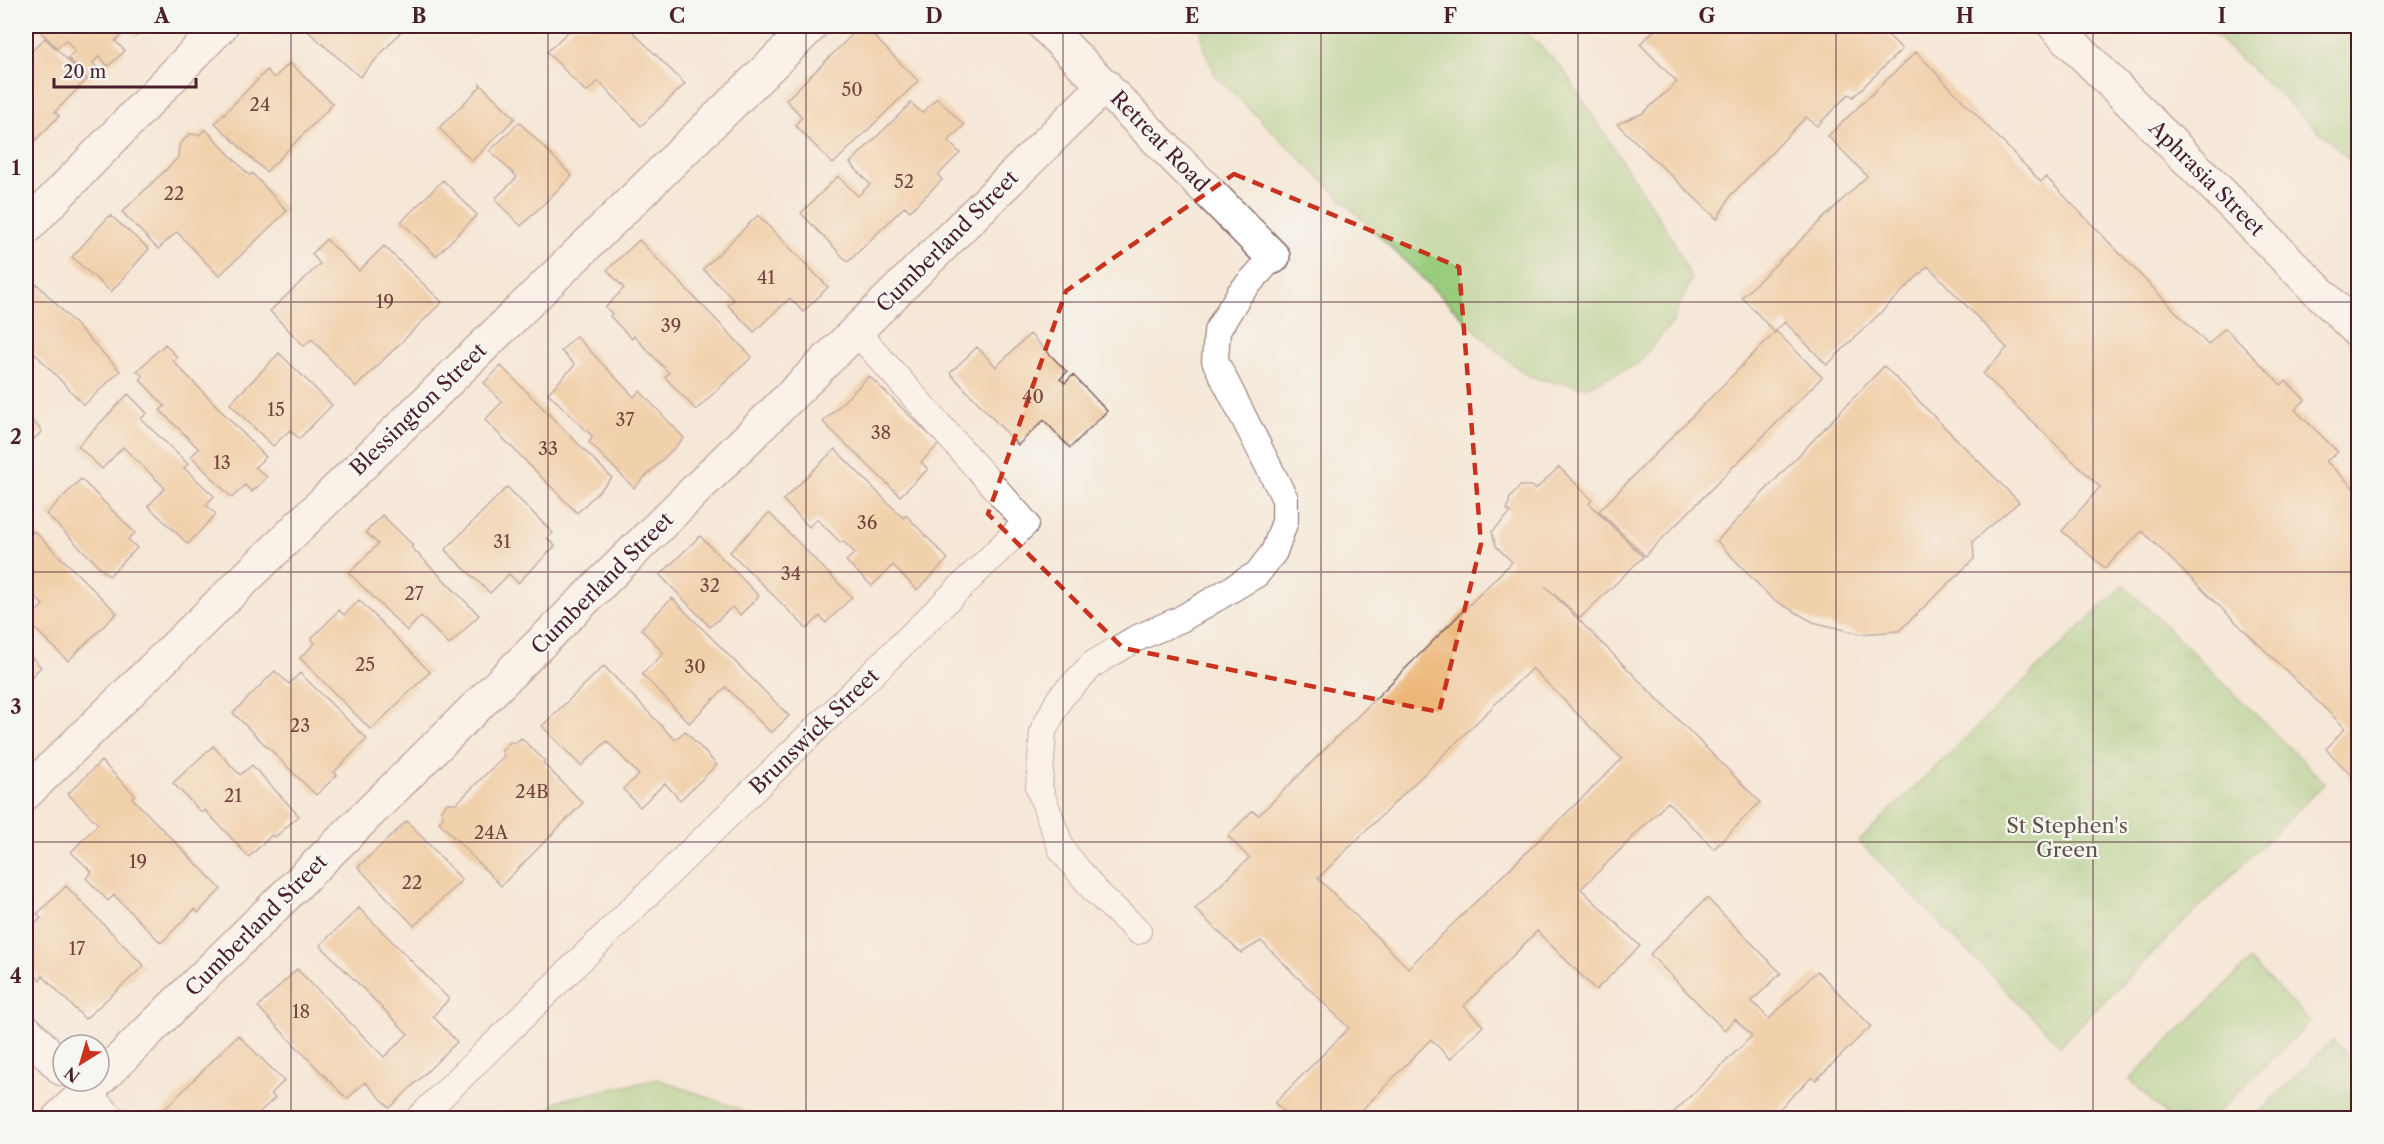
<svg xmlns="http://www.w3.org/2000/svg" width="2384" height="1144" viewBox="0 0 2384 1144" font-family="'Libre Caslon Text',serif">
	<defs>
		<pattern id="grass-tufts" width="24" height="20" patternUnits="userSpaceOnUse" patternTransform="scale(1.5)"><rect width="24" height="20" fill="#99cc7c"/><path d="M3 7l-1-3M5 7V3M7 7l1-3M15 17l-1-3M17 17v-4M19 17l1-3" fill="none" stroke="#85af6b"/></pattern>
	</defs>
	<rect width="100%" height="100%" fill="#f6f6f2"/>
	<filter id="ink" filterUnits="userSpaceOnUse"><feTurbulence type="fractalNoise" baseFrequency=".0167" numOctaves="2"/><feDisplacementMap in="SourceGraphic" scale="12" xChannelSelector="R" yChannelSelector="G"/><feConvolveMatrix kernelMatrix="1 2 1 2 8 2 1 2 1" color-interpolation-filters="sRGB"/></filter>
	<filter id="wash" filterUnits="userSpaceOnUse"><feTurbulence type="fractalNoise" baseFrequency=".008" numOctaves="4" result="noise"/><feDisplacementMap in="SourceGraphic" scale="24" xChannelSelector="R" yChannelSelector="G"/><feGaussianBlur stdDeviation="1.35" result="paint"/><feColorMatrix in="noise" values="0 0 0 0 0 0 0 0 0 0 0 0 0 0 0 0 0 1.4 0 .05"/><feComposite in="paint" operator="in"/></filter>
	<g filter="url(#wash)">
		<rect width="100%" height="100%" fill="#f5e8d7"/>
		<!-- grass -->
		<path fill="url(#grass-tufts)" stroke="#727654" stroke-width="1.5" d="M 2124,585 L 2325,783 L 2060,1045 L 1859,841 Z"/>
		<!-- pitch -->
		<path fill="#99cc7c" stroke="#727654" stroke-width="1.5" d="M 1201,26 L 1520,26 L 1562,68 L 1672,238 L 1691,279 L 1672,323 L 1637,364 L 1586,387 L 1531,378 L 1498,352 L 1216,76 L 1203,47 Z
			M 2205,26 L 2358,26 L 2358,167 Z
			M 2250,961 L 2310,1021 L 2212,1118 L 2169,1118 L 2130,1079 Z
			M 2333,1040 L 2358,1066 L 2358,1118 L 2253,1118 Z
			M 657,1079 L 740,1109 L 749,1118 L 538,1118 L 560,1100 Z"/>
		<g id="blocks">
			<!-- building -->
			<path fill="#ecb677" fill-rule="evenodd" d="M 35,26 L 119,26 L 125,32 L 115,41 L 125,51 L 108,66 L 99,56 L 93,63 L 100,71 L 89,81 L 68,58 L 75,51 L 66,40 L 57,48 Z
				M 125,26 L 143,26 L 136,36 Z
				M 302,26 L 406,26 L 360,77 Z
				M 574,26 L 627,26 L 685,84 L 641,126 L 599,81 L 586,92 L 547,52 Z
				M 861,26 L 864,26 L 918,81 L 833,164 L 795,125 L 802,117 L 786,100 Z
				M 1647,26 L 1879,26 L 1902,49 L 1853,97 L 1849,94 L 1817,126 L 1806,117 L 1731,195 L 1717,219 L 1617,124 L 1643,113 L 1677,82 L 1640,44 L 1653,32 Z
				M 45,38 L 87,79 L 55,112 L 59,116 L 31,145 L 26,140 L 26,47 L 31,52 Z
				M 1916,52 L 2041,182 L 2046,177 L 2208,345 L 2225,328 L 2281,385 L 2286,381 L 2305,400 L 2295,410 L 2338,452 L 2326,461 L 2358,492 L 2358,782 L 2326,749 L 2345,728 L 2142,531 L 2105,568 L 2062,531 L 2100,487 L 1983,374 L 2007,348 L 1928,266 L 1827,365 L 1785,322 L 1774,332 L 1742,297 L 1867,176 L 1828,136 Z
				M 290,63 L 333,104 L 266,172 L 215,123 L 267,70 L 274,78 Z
				M 480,84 L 515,118 L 472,161 L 439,128 L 480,87 Z
				M 937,98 L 964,125 L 948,141 L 960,153 L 938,175 L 942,180 L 910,211 L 905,206 L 848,262 L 801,213 L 838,176 L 858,196 L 870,184 L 850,163 L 911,103 L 922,113 Z
				M 519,122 L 572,176 L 521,226 L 496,201 L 496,198 L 517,177 L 490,151 Z
				M 205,129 L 250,176 L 252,173 L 287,211 L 219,276 L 177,232 L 158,249 L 122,212 L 178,158 L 179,145 L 190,134 L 199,135 Z
				M 443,180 L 477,215 L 436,256 L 401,222 Z
				M 110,215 L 149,249 L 111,292 L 72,257 Z
				M 758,215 L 828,287 L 803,312 L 790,298 L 754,332 L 728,305 L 734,300 L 703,269 Z
				M 326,239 L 359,271 L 384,246 L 442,302 L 356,387 L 312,339 L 304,346 L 270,311 L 320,264 L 312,254 Z
				M 639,240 L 752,357 L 696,410 L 665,377 L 669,373 L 634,336 L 632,339 L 610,316 L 612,314 L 606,307 L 624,288 L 607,270 Z
				M 37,284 L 120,371 L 84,405 L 26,344 L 26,295 Z
				M 1776,331 L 1822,377 L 1645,556 L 1599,511 Z
				M 1030,334 L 1067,372 L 1060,379 L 1065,383 L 1073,375 L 1107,411 L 1070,448 L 1044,420 L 1018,445 L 950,373 L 977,347 L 996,367 Z
				M 576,336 L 634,397 L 640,391 L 684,438 L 634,488 L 589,442 L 593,437 L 548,393 L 575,365 L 561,351 Z
				M 165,344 L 177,357 L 173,361 L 266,457 L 255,467 L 267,477 L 252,492 L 245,485 L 232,498 L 191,456 L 199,449 L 160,410 L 165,406 L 140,380 L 143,376 L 137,371 Z
				M 279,353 L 332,405 L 299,439 L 290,430 L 273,446 L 230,404 Z
				M 501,366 L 612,478 L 577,513 L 485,420 L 502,402 L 484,383 Z
				M 1884,366 L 2019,502 L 1973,541 L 1974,559 L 1899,631 L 1861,634 L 1813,622 L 1772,599 L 1717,541 Z
				M 869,376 L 939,444 L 921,462 L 928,469 L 900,496 L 823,422 Z
				M 128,394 L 147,413 L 141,419 L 188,464 L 184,468 L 214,496 L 206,505 L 216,514 L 188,544 L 148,506 L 165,488 L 123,447 L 102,469 L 78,446 Z
				M 26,414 L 42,431 L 26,447 Z
				M 835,449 L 903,518 L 906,515 L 948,559 L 917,590 L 893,565 L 872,586 L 846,561 L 855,553 L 843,541 L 841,543 L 817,519 L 809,527 L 783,500 Z
				M 1559,467 L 1592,500 L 1589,503 L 1643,557 L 1580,618 L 1545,586 L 1760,802 L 1714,849 L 1668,802 L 1581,889 L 1640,946 L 1596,990 L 1537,931 L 1464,1006 L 1483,1026 L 1450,1059 L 1431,1039 L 1363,1109 L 1372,1118 L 1290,1118 L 1275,1103 L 1349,1028 L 1261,941 L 1241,953 L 1195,909 L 1249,858 L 1228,836 L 1252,811 L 1259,815 L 1512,562 L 1496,546 L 1492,532 L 1511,512 L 1507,510 L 1510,498 L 1520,486 L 1531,486 L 1535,490 ZM 1532,668 L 1622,759 L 1408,968 L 1318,878 Z
				M 81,479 L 135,533 L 128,539 L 137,548 L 109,576 L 46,514 Z
				M 507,487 L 553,533 L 547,538 L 555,546 L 518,583 L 509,574 L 490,593 L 445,550 Z
				M 769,513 L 852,597 L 826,623 L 820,616 L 807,629 L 730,552 Z
				M 382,515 L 413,545 L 411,547 L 479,615 L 449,645 L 421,616 L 407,631 L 349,573 L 378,544 L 366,532 Z
				M 34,531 L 117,613 L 68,661 L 27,621 L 43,605 L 26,588 L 26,539 Z
				M 700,536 L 759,596 L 740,615 L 732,607 L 710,627 L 660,575 Z
				M 672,598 L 789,716 L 771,733 L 726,687 L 689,723 L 642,674 L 664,653 L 641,629 Z
				M 359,600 L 430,672 L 371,730 L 300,658 L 315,643 L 311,639 L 339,610 L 344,615 Z
				M 26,651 L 41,667 L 26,682 Z
				M 604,666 L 675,740 L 685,731 L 717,765 L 680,800 L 665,783 L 640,807 L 623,789 L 639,775 L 607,741 L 581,766 L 542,726 Z
				M 275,671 L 289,684 L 300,673 L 367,739 L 334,772 L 337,775 L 316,795 L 233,713 Z
				M 521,738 L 545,761 L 543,763 L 583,803 L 501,886 L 439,822 L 443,817 L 441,810 L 448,803 L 456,803 L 461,799 L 504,756 L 502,750 L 510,742 L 516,743 Z
				M 213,746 L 240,775 L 252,765 L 299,816 L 275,837 L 272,835 L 249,857 L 205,810 L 202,813 L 173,783 Z
				M 101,761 L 135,795 L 132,798 L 221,889 L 198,913 L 195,909 L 161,943 L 114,895 L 108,901 L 86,878 L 92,872 L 71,852 L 98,824 L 68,794 Z
				M 407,821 L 462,880 L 414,926 L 358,867 Z
				M 66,886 L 144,966 L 85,1019 L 43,976 L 40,980 L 26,965 L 26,933 L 41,918 L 37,914 Z
				M 1707,898 L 1781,973 L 1752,1001 L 1769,1019 L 1817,971 L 1871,1026 L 1816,1080 L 1812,1077 L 1770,1118 L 1668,1118 L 1752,1036 L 1735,1019 L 1724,1030 L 1650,954 Z
				M 359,908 L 449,999 L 433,1016 L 457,1042 L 390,1108 L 365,1082 L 347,1099 L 258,1007 L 297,969 L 384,1057 L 408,1034 L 320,945 Z
				M 238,1035 L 284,1081 L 271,1094 L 275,1098 L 253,1118 L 159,1118 L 157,1117 Z"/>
		</g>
	</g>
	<g filter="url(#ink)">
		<use href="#blocks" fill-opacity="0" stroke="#866567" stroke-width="1.5"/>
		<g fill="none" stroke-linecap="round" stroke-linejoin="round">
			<defs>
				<path id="service" d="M 1138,931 L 1095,891 L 1062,850 L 1039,788 L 1043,731 L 1060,698 L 1093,664 L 1135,639 L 1181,619 L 1257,574 L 1274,552 L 1285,521 L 1285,499 L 1215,361 L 1217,331 L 1240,293 L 1273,257
					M 87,1093 L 112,1118
					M 419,1118 L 1026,523 L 856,331"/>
				<path id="minor" d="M 1045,26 L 1273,257
					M 26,228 L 221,26
					M 26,793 L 811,26
					M 26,1031 L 63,1069
					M 99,1080 L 1105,85
					M 59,1118 L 98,1081"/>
				<path id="tertiary" d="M 2055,26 L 2358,331"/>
			</defs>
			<!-- service casing -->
			<use href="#service" stroke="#866567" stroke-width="28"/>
			<!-- minor casing -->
			<use href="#minor" stroke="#866567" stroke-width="36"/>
			<!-- tertiary casing -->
			<use href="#tertiary" stroke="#866567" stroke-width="36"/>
			<!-- service -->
			<use href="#service" stroke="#fff" stroke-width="26"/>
			<!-- minor -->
			<use href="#minor" stroke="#fff" stroke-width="33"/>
			<!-- tertiary -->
			<use href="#tertiary" stroke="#fff" stroke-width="33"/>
		</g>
	</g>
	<!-- marked area -->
	<path d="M0 0H2384V1144H0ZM 1234,174 L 1459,267 L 1481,544 L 1439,712 L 1123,648 L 988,514 L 1066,291 Z" fill="#f5e8d7" fill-opacity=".55" fill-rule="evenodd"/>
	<path fill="none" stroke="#c8321e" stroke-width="4.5" stroke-dasharray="12 8" stroke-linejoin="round" d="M 1234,174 L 1459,267 L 1481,544 L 1439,712 L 1123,648 L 988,514 L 1066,291 Z"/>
	<!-- grid -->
	<path fill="none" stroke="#4a1f2b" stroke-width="1.5" stroke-opacity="0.55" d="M 291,26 L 291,1118M 548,26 L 548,1118M 806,26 L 806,1118M 1063,26 L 1063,1118M 1321,26 L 1321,1118M 1578,26 L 1578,1118M 1836,26 L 1836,1118M 2093,26 L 2093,1118M 26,302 L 2358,302M 26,572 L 2358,572M 26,842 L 2358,842"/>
	<g text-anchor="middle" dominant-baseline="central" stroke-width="4.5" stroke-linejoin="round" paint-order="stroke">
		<!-- number labels -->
		<g font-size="18" fill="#72453e">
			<text x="852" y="90">50</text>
			<text x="260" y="105">24</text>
			<text x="904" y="182">52</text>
			<text x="174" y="194">22</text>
			<text x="766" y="278">41</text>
			<text x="385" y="302">19</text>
			<text x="671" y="326">39</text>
			<text x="1033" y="397">40</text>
			<text x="276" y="410">15</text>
			<text x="625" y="420">37</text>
			<text x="881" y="433">38</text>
			<text x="548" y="449">33</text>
			<text x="222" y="463">13</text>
			<text x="867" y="523">36</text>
			<text x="502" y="542">31</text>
			<text x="791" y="574">34</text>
			<text x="710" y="586">32</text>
			<text x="414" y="594">27</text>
			<text x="365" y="665">25</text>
			<text x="695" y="667">30</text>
			<text x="300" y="726">23</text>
			<text x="532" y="792">24B</text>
			<text x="233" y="796">21</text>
			<text x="491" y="833">24A</text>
			<text x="138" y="862">19</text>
			<text x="412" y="883">22</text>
			<text x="77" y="949">17</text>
			<text x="301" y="1012">18</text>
		</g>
		<!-- street labels -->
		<g font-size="21" fill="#4a1f2b" stroke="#f6f6f2">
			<text transform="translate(1160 141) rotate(46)">Retreat Road</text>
			<text transform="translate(2207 178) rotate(45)">Aphrasia Street</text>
			<text transform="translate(947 241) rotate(-45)">Cumberland Street</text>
			<text transform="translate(418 409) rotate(-44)">Blessington Street</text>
			<text transform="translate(602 583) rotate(-45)">Cumberland Street</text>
			<text transform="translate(814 731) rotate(-44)">Brunswick Street</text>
			<text transform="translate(256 925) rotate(-45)">Cumberland Street</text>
		</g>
		<!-- park labels -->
		<g font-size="21" fill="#625343" stroke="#f6f6f2">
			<text x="2067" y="825">St Stephen's<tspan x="2067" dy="24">Green</tspan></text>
		</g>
	</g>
	<!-- margin -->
	<rect width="2384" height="1144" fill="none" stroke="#f6f6f2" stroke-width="66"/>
	<!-- north arrow -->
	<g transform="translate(81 1063) rotate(217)"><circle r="28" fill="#f6f6f2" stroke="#b1a0a2" stroke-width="1.5"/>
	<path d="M0-4.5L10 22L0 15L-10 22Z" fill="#c8321e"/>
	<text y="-9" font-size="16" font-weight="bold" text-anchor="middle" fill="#4a1f2b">N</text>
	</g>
	<!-- scale -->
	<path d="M54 78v9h142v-9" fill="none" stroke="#4a1f2b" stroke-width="3"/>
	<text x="63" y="78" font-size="18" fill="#4a1f2b" stroke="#f6f6f2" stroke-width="4.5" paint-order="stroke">20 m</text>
	<rect x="33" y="33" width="2318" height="1078" fill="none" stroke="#4a1f2b" stroke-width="2"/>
	<g font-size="20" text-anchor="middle" font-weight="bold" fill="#4a1f2b">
		<text x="162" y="23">A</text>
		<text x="419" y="23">B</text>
		<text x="677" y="23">C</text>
		<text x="934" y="23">D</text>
		<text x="1192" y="23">E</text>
		<text x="1450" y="23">F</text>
		<text x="1707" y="23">G</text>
		<text x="1965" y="23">H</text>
		<text x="2222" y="23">I</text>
		<text x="16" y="175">1</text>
		<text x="16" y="444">2</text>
		<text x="16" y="714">3</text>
		<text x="16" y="983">4</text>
	</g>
</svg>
